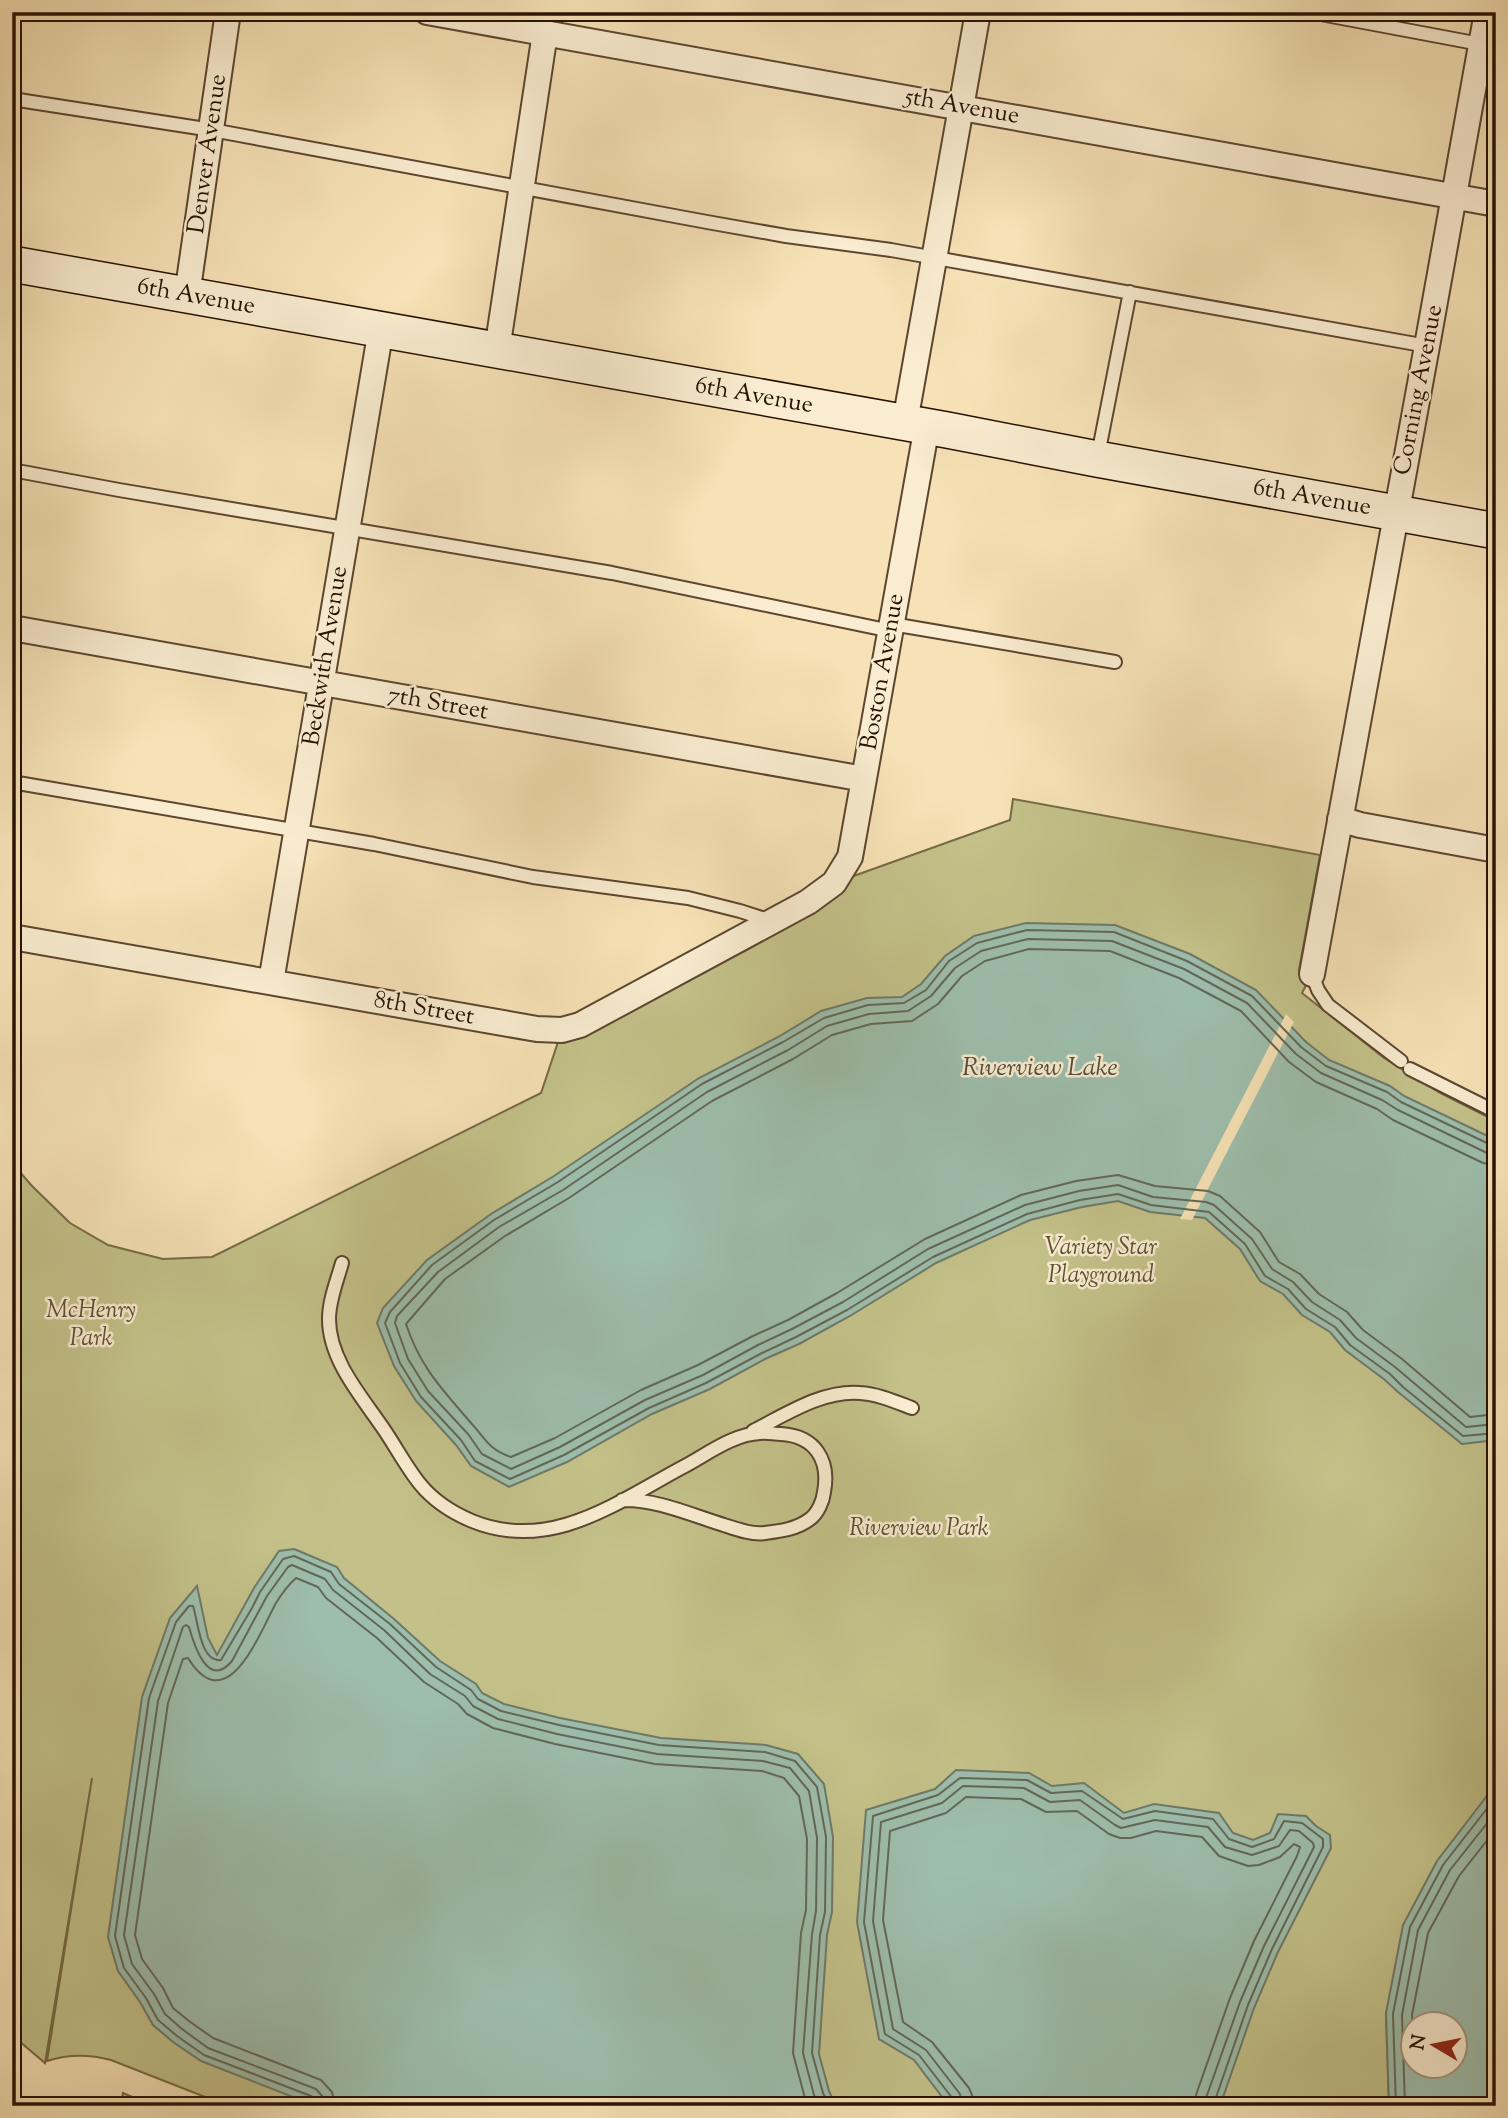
<svg xmlns="http://www.w3.org/2000/svg" width="1508" height="2118" viewBox="0 0 1508 2118" font-family="'Sorts Mill Goudy',serif">
	<rect width="100%" height="100%" fill="#f6e2b6"/>
	<filter id="stains"><feTurbulence type="fractalNoise" baseFrequency=".00286" numOctaves="4"/><feColorMatrix values="0 0 0 0 .2 0 0 0 0 .09 0 0 0 0 .02 0 0 0 .5 -.17"/></filter>
	<radialGradient id="worn" r=".72"><stop offset=".6" stop-color="#630" stop-opacity="0"/><stop offset="1" stop-color="#630" stop-opacity=".3"/></radialGradient>
	<!-- green -->
	<path fill="#c3c189" stroke="#766a46" stroke-width="2" d="M 1013,799 L 1320,855 L 1299,970 L 1312,974 L 1302,993 L 1384,1058 L 1440,1093 L 1496,1121 L 1496,1784 L 1487,1797 L 1386,2013 L 1389,2106 L 228,2106 L 111,2060 C 89,2054 68,2054 47,2061 L 92,1778 L 45,2063 L 12,2035 L 12,1163 L 32,1186 L 70,1223 L 108,1245 L 163,1259 L 212,1257 L 541,1093 L 562,1030 L 834,883 L 1010,820 Z
		M 123,2092 L 123,2093 L 153,2106 L 121,2106 Z"/>
	<!-- water -->
	<path fill="#9dbeac" stroke="#6e7969" stroke-width="2" fill-rule="evenodd" d="M 1026,923 L 1115,925 L 1190,954 L 1256,990 L 1306,1042 L 1329,1060 L 1390,1086 L 1404,1096 L 1496,1140 L 1496,1440 L 1462,1444 L 1398,1392 L 1385,1380 L 1345,1350 L 1330,1332 L 1302,1315 L 1283,1294 L 1260,1281 L 1240,1249 L 1205,1218 L 1150,1212 L 1118,1201 L 1082,1207 L 1030,1220 L 936,1263 L 850,1316 L 799,1344 L 765,1359 L 710,1389 L 652,1414 L 567,1462 L 509,1487 L 471,1466 L 456,1445 L 416,1401 L 394,1366 L 377,1323 L 383,1308 L 427,1260 L 491,1214 L 554,1176 L 699,1078 L 780,1036 L 821,1011 L 867,998 L 902,997 L 921,984 L 945,956 L 974,936 Z
		M 294,1549 L 337,1567 L 344,1578 L 394,1619 L 440,1661 L 476,1684 L 482,1693 L 504,1704 L 560,1718 L 661,1738 L 766,1745 L 798,1754 L 824,1784 L 833,1837 L 832,1912 L 827,1935 L 819,2054 L 829,2091 L 836,2106 L 316,2106 L 201,2061 L 173,2042 L 153,2025 L 140,2002 L 118,1971 L 108,1937 L 142,1697 L 170,1618 L 197,1586 L 208,1638 L 217,1655 L 254,1588 L 279,1551 Z
		M 956,1770 L 1029,1773 L 1052,1786 L 1084,1783 L 1124,1813 L 1154,1804 L 1219,1813 L 1233,1833 L 1253,1840 L 1270,1833 L 1278,1814 L 1306,1816 L 1316,1826 L 1330,1835 L 1331,1848 L 1278,1952 L 1254,2008 L 1220,2106 L 949,2106 L 914,2060 L 879,2039 L 857,1922 L 866,1810 L 935,1789 Z
		M 1496,1784 L 1496,2106 L 1389,2106 L 1386,2013 L 1403,1925 L 1437,1861 ZM 1414,2024 L 1456,2024 L 1456,2066 L 1414,2066 Z"/>
	<!-- pier -->
	<path fill="#f6e2b6" d="M 1286,1014 L 1294,1022 L 1192,1220 L 1180,1219 Z"/>
	<g fill="none" stroke-linecap="round" stroke-linejoin="round">
		<!-- shore -->
		<path stroke="#626858" stroke-width="2" d="M 1496,1146 L 1491,1145 L 1401,1102 L 1387,1092 L 1326,1066 L 1301,1047 L 1252,996 L 1187,961 L 1114,932 L 1027,930 L 977,943 L 949,961 L 926,990 L 904,1003 L 868,1005 L 824,1018 L 783,1042 L 702,1084 L 558,1182 L 494,1220 L 432,1265 L 390,1312 L 385,1323 L 400,1363 L 421,1397 L 461,1440 L 475,1461 L 510,1479 L 564,1455 L 649,1408 L 706,1383 L 762,1353 L 796,1337 L 847,1310 L 933,1257 L 1027,1214 L 1080,1200 L 1118,1194 L 1151,1205 L 1209,1212 L 1245,1244 L 1265,1276 L 1288,1289 L 1306,1309 L 1335,1327 L 1350,1345 L 1390,1374 L 1403,1387 L 1463,1436 L 1496,1433
			M 1496,1154 L 1487,1153 L 1398,1110 L 1382,1100 L 1321,1073 L 1296,1054 L 1247,1003 L 1184,969 L 1112,941 L 1028,939 L 981,951 L 955,968 L 931,996 L 908,1011 L 869,1014 L 827,1026 L 788,1050 L 707,1092 L 563,1190 L 499,1227 L 438,1272 L 397,1316 L 395,1323 L 408,1359 L 428,1391 L 468,1434 L 482,1454 L 511,1469 L 560,1447 L 645,1400 L 703,1375 L 758,1345 L 792,1329 L 843,1302 L 928,1249 L 1025,1205 L 1079,1191 L 1118,1185 L 1153,1197 L 1206,1202 L 1214,1205 L 1252,1239 L 1272,1269 L 1293,1282 L 1312,1302 L 1340,1320 L 1356,1338 L 1395,1367 L 1466,1427 L 1496,1424
			M 1496,1165 L 1483,1163 L 1393,1120 L 1377,1109 L 1316,1082 L 1289,1062 L 1241,1011 L 1179,978 L 1110,951 L 1029,949 L 985,961 L 962,976 L 938,1004 L 912,1021 L 871,1024 L 832,1035 L 793,1059 L 712,1101 L 569,1198 L 505,1236 L 445,1279 L 406,1324 C 420,1367 442,1389 471,1423 C 486,1439 488,1449 511,1457 L 555,1438 L 641,1390 L 698,1365 L 753,1336 L 788,1320 L 837,1293 L 925,1239 L 1021,1195 L 1076,1181 L 1118,1175 L 1155,1186 L 1208,1191 L 1220,1196 L 1260,1232 L 1279,1262 L 1300,1274 L 1319,1294 L 1347,1312 L 1363,1330 L 1402,1359 L 1470,1417 L 1496,1414
			M 1414,2046 L 1412,2015 L 1428,1933 L 1459,1876 L 1496,1829
			M 315,2106 L 315,2100 L 311,2096 L 204,2055 L 177,2036 L 158,2020 L 146,1998 L 124,1968 L 115,1936 L 149,1698 L 176,1622 L 189,1606 L 193,1606 C 198,1620 200,1663 221,1660 L 252,1608 L 260,1592 L 283,1559 L 294,1556 L 331,1572 L 339,1584 L 390,1624 L 436,1667 L 471,1690 L 478,1699 L 501,1711 L 559,1725 L 659,1745 L 765,1752 L 795,1761 L 817,1787 L 826,1837 L 825,1912 L 820,1935 L 812,2053 L 823,2093 L 829,2106
			M 324,2106 L 323,2097 L 316,2089 L 208,2048 L 182,2029 L 165,2014 L 154,1994 L 132,1964 L 124,1935 L 158,1701 L 183,1627 L 186,1625 L 189,1627 C 194,1645 208,1690 232,1661 L 267,1596 L 288,1567 L 292,1565 L 325,1579 L 333,1590 L 384,1630 L 430,1674 L 465,1696 L 473,1706 L 498,1719 L 557,1734 L 657,1754 L 763,1761 L 790,1768 L 809,1791 L 817,1838 L 816,1911 L 812,1934 L 803,2053 L 814,2095 L 819,2106
			M 335,2106 L 332,2092 L 321,2080 L 213,2038 L 189,2021 L 173,2008 L 163,1988 L 142,1959 L 135,1935 L 168,1703 L 183,1659 L 188,1658 C 227,1721 259,1634 276,1603 C 281,1595 289,1584 296,1578 L 318,1587 L 326,1598 L 377,1638 L 424,1682 L 458,1704 L 467,1714 L 493,1728 L 555,1744 L 655,1764 L 762,1771 L 784,1778 L 799,1796 L 807,1839 L 806,1910 L 801,1933 L 793,2053 L 807,2106
			M 954,2106 L 953,2099 L 919,2055 L 885,2034 L 864,1922 L 873,1816 L 938,1795 L 960,1778 L 1027,1780 L 1051,1793 L 1082,1791 L 1123,1819 L 1155,1811 L 1213,1819 L 1229,1839 L 1252,1847 L 1274,1839 L 1284,1821 L 1302,1823 L 1323,1839 L 1323,1847 L 1272,1949 L 1248,2005 L 1213,2106
			M 963,2106 L 960,2094 L 926,2050 L 893,2029 L 873,1921 L 881,1822 L 942,1803 L 963,1786 L 1024,1788 L 1050,1802 L 1080,1800 L 1115,1825 L 1121,1828 L 1155,1820 L 1208,1827 L 1225,1847 L 1252,1855 L 1279,1846 L 1290,1830 L 1299,1831 L 1313,1843 L 1314,1847 L 1307,1861 L 1264,1946 L 1240,2002 L 1206,2098 L 1205,2106
			M 974,2106 L 972,2095 L 969,2088 L 932,2042 L 903,2022 L 883,1920 L 890,1831 L 946,1813 L 966,1797 L 1021,1799 L 1046,1812 L 1077,1811 L 1109,1834 L 1120,1838 L 1131,1838 L 1156,1831 L 1202,1837 L 1219,1856 L 1248,1866 L 1259,1865 L 1280,1857 L 1294,1844 L 1300,1847 L 1297,1856 L 1254,1941 L 1230,1998 L 1196,2095 L 1194,2106
			M 1396,2106 L 1393,2014 L 1410,1927 L 1443,1865 L 1496,1797
			M 1405,2106 L 1402,2015 L 1418,1930 L 1450,1870 L 1496,1812"/>
		<defs>
			<path id="lane" d="M 1310,12 L 1496,47
				M 12,99 L 212,130 L 707,222 L 786,236 L 891,250 L 1427,346
				M 1098,455 L 1130,292
				M 12,470 L 119,490 L 612,573 L 891,631
				M 892,624 L 1115,662
				M 12,782 L 374,844 L 533,877 L 688,898 L 740,911 L 771,921
				M 1312,974 L 1318,990 L 1328,1005 L 1401,1061
				M 1410,1069 L 1496,1112
				M 342,1263 C 337,1281 329,1300 329,1319 C 329,1361 363,1398 385,1431 C 397,1449 407,1468 420,1484 C 433,1500 453,1513 472,1521 C 550,1553 616,1503 683,1467 C 706,1455 733,1434 760,1433 C 767,1432 774,1434 781,1434 C 815,1436 830,1460 824,1492 C 823,1501 818,1513 810,1519 C 797,1529 781,1531 765,1533 C 752,1535 736,1529 724,1525 C 691,1515 657,1499 622,1500
				M 753,1431 C 785,1415 822,1390 860,1393 C 878,1394 896,1402 912,1408"/>
			<path id="street" d="M 427,12 L 1496,204
				M 187,295 L 228,12
				M 497,350 L 545,33
				M 905,422 L 978,12
				M 12,628 L 864,779
				M 1340,819 L 1360,825 L 1496,850
				M 12,937 L 537,1029 L 562,1030 L 580,1025 L 808,902 L 834,883 L 850,857 L 927,426
				M 1312,974 L 1427,346 L 1487,12
				M 271,982 L 381,329"/>
			<path id="secondary" d="M 12,264 L 947,430 L 1097,459 L 1496,531"/>
		</defs>
		<!-- lane casing -->
		<use href="#lane" stroke="#5c4630" stroke-width="16"/>
		<!-- street casing -->
		<use href="#street" stroke="#5c4630" stroke-width="28"/>
		<!-- secondary casing -->
		<use href="#secondary" stroke="#281204" stroke-width="38"/>
		<!-- lane -->
		<use href="#lane" stroke="#f9ecd0" stroke-width="12"/>
		<!-- street -->
		<use href="#street" stroke="#f9ecd0" stroke-width="24"/>
		<!-- secondary -->
		<use href="#secondary" stroke="#f9ecd0" stroke-width="35"/>
	</g>
	<g text-anchor="middle" dominant-baseline="central" stroke-width="5" stroke-linejoin="round" paint-order="stroke">
		<!-- street labels -->
		<g font-size="24" fill="#281204" stroke="#f9ecd0">
			<text transform="translate(962 107) rotate(10)">5th Avenue</text>
			<text transform="translate(208 154) rotate(-82)">Denver Avenue</text>
			<text transform="translate(196 297) rotate(10)">6th Avenue</text>
			<text transform="translate(1419 390) rotate(-79)">Corning Avenue</text>
			<text transform="translate(754 396) rotate(10)">6th Avenue</text>
			<text transform="translate(1312 498) rotate(10)">6th Avenue</text>
			<text transform="translate(326 656) rotate(-81)">Beckwith Avenue</text>
			<text transform="translate(883 672) rotate(-80)">Boston Avenue</text>
			<text transform="translate(438 704) rotate(10)">7th Street</text>
			<text transform="translate(424 1009) rotate(10)">8th Street</text>
		</g>
		<!-- park labels -->
		<g font-size="24" font-style="italic" fill="#5e4f33" stroke="#f9ecd0">
			<text x="1101" y="1248">Variety Star<tspan x="1101" dy="28">Playground</tspan></text>
			<text x="91" y="1311">McHenry<tspan x="91" dy="28">Park</tspan></text>
			<text x="919" y="1529">Riverview Park</text>
		</g>
		<!-- water labels -->
		<g font-size="26" font-style="italic" fill="#514e3f" stroke="#f9ecd0">
			<text x="1040" y="1068">Riverview Lake</text>
		</g>
	</g>
	<!-- margin -->
	<rect width="1508" height="2118" fill="none" stroke="#f6e2b6" stroke-width="42"/>
	<rect x="14" y="14" width="1480" height="2090" fill="none" stroke="#281204" stroke-width="3.5"/>
	<rect x="21" y="21" width="1466" height="2076" fill="none" stroke="#281204" stroke-width="2"/>
	<!-- north arrow -->
	<g transform="translate(1434 2045) rotate(280)"><circle r="33" fill="#f9ecd0" stroke="#a5957e" stroke-width="2"/>
	<path d="M0-5L12 26L0 18L-12 26Z" fill="#8f2418"/>
	<text y="-10" font-size="19" font-weight="bold" text-anchor="middle" fill="#281204">N</text>
	</g>
	<rect width="100%" height="100%" filter="url(#stains)"/>
	<rect width="100%" height="100%" fill="url(#worn)"/>
</svg>
